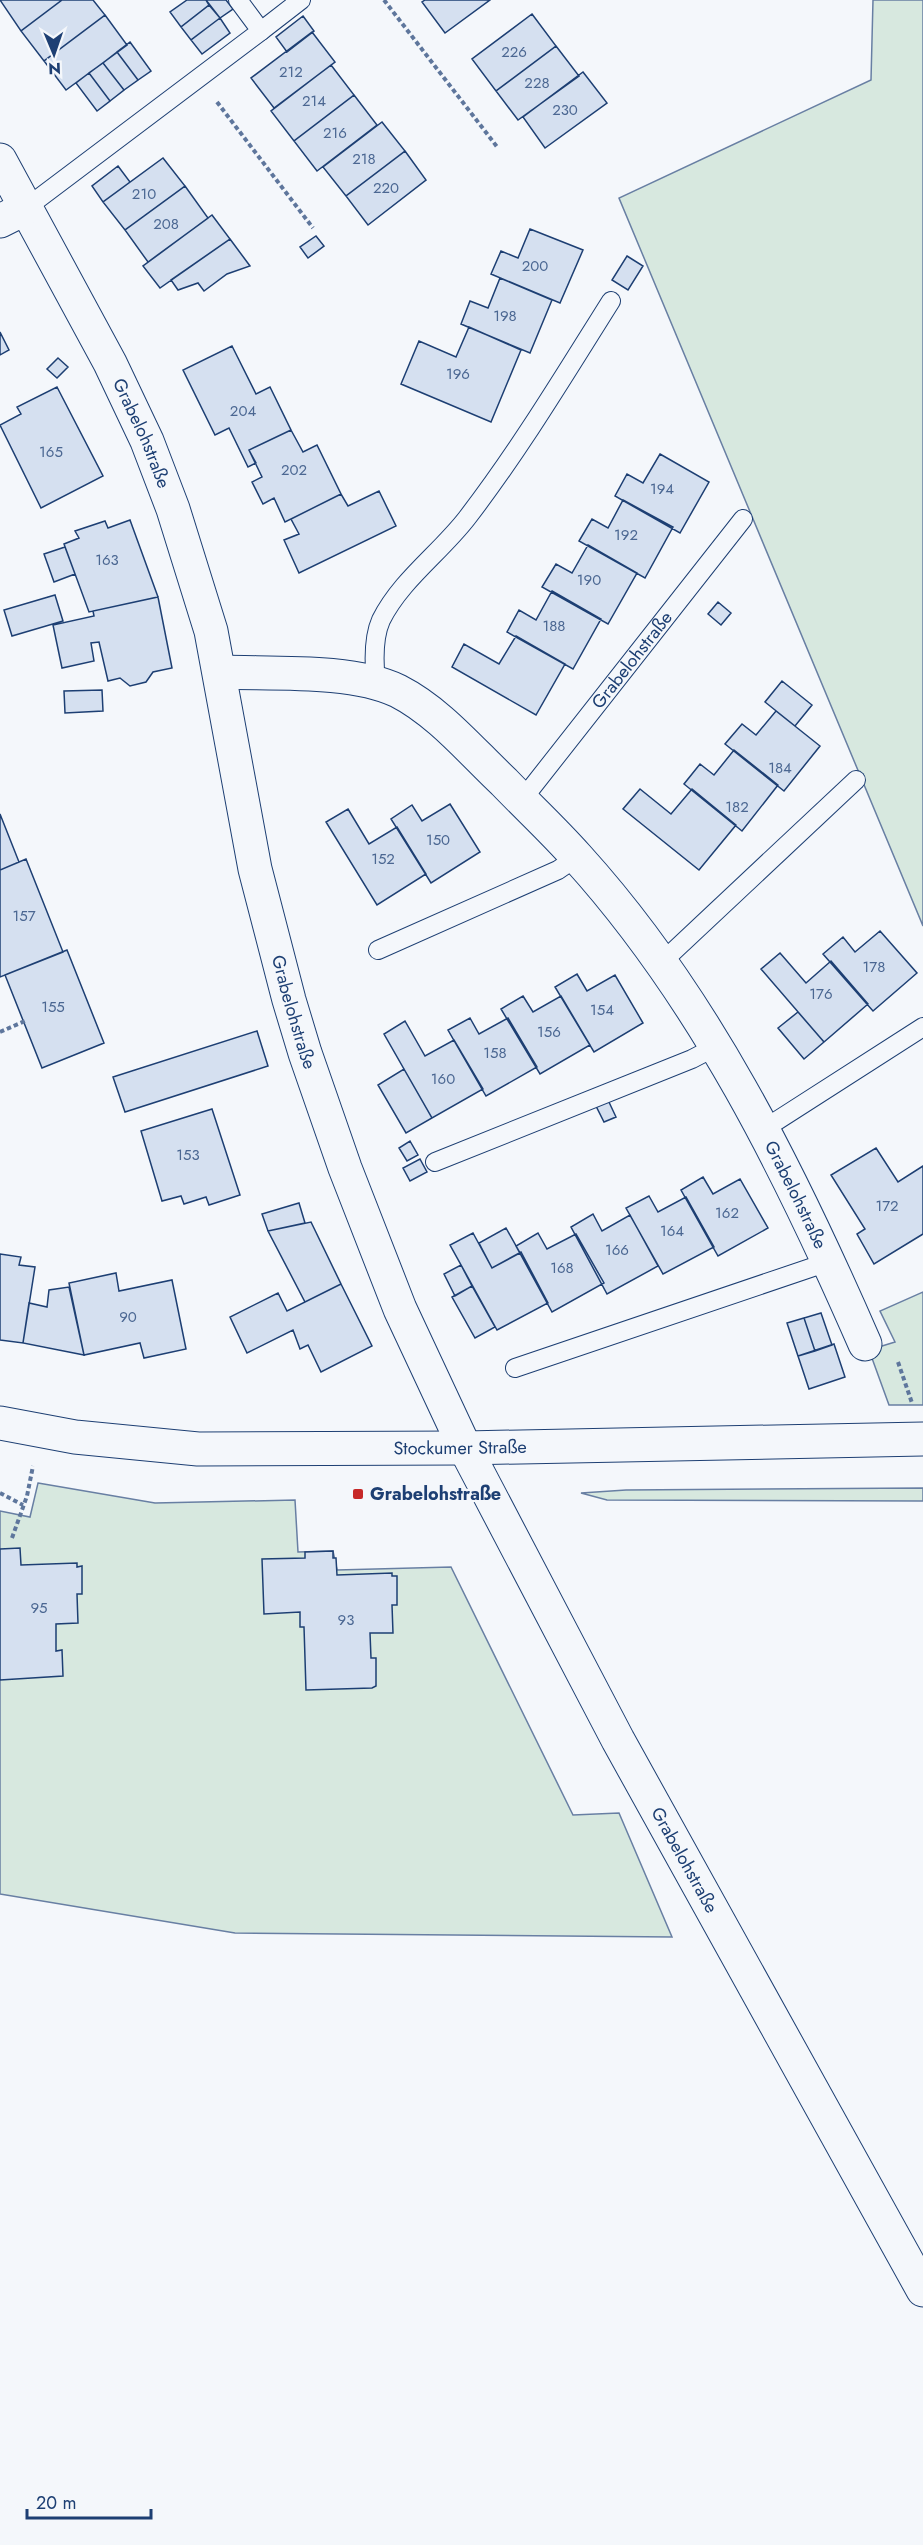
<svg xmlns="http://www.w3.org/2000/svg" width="923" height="2545" viewBox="0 0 923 2545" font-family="Jost,sans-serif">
	<rect width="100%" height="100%" fill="#f4f7fb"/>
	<!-- green -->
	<path fill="#d7e8df" stroke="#687fa3" stroke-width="1.5" d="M 873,0 L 923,0 L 923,926 L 619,198 L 871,80 Z
		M 923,1292 L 923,1405 L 889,1405 L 869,1350 L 895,1342 L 880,1311 Z
		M 38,1483 L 155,1503 L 295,1500 L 298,1552 L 333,1551 L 337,1570 L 451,1567 L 573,1815 L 619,1813 L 672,1937 L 235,1933 L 0,1894 L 0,1511 L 30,1517 Z
		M 923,1488 L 923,1501 L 607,1500 L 581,1493 L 626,1490 Z"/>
	<!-- building -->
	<path fill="#d5e0f0" stroke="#1d3f73" stroke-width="1.5" d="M 0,0 L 62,0 L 21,31 Z
		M 62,0 L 93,0 L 105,15 L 44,61 L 21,31 Z
		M 187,0 L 206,0 L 209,5 L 181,27 L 170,12 Z
		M 206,0 L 226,0 L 233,9 L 220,18 Z
		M 425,0 L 490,0 L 445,33 L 422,2 Z
		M 209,5 L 220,18 L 191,40 L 181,27 Z
		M 532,14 L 556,46 L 496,91 L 472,59 Z
		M 105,15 L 127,45 L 66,90 L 44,61 Z
		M 303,16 L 314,31 L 287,52 L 276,37 Z
		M 220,18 L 230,33 L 202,54 L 191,40 Z
		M 312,32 L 335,62 L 274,108 L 251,78 Z
		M 130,42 L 151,71 L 138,80 L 117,52 Z
		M 556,46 L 579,76 L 518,120 L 496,91 Z
		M 117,52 L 138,80 L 124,90 L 103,63 Z
		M 103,63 L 124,90 L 110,101 L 89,73 Z
		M 331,65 L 354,95 L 294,141 L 271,111 Z
		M 583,72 L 607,103 L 545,148 L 523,117 Z
		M 89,73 L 110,101 L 97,111 L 76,83 Z
		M 354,95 L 377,125 L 317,171 L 294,141 Z
		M 382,122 L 405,151 L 346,196 L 323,167 Z
		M 405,151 L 426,180 L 368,225 L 346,196 Z
		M 163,158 L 185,186 L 125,230 L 103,202 Z
		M 118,166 L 130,182 L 103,202 L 92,186 Z
		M 185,186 L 208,218 L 148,262 L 125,230 Z
		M 212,215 L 230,239 L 160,288 L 143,266 Z
		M 530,229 L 583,250 L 560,303 L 491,274 L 501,251 L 518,258 Z
		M 316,236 L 324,246 L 308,258 L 300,247 Z
		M 230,239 L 250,266 L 227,274 L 204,291 L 198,283 L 178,290 L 171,280 Z
		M 627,256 L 643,266 L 628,290 L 612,280 Z
		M 500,278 L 552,300 L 530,353 L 461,324 L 470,301 L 488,308 Z
		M 469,327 L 521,350 L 491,422 L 401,384 L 419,341 L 456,357 Z
		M 0,332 L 9,350 L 0,355 Z
		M 232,346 L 256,394 L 270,387 L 291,430 L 249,450 L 256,463 L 248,467 L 229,428 L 215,435 L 183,370 Z
		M 58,358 L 68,367 L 57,378 L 47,369 Z
		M 57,387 L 103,476 L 41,508 L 0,425 L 21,414 L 17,407 Z
		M 291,430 L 303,452 L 317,445 L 341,494 L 285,522 L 274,498 L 263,504 L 252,482 L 262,477 L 249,450 Z
		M 660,454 L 709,482 L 680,533 L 615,496 L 627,474 L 643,483 Z
		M 379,491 L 396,526 L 299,573 L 284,540 L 299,534 L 291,519 L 341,494 L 348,506 Z
		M 623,500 L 673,527 L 645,578 L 579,541 L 592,519 L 608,528 Z
		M 130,520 L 158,597 L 89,612 L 64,544 L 79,538 L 75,531 L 105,521 L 108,528 Z
		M 588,545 L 637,573 L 608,624 L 542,587 L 556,564 L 572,573 Z
		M 65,547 L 75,574 L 54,582 L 44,554 Z
		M 552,591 L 601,619 L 573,669 L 507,632 L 519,610 L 536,620 Z
		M 55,595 L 63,621 L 12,636 L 4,610 Z
		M 158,597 L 172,668 L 153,672 L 146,682 L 130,686 L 120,678 L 108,681 L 99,642 L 91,643 L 94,661 L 62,668 L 53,625 L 94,616 L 93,611 Z
		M 718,602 L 731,613 L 721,625 L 708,614 Z
		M 516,636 L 565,664 L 536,715 L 452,667 L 464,644 L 499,664 Z
		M 782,681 L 812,705 L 795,726 L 765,702 Z
		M 102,690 L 103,711 L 65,713 L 64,691 Z
		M 776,711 L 820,746 L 784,791 L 725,744 L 742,724 L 756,735 Z
		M 734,750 L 778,785 L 742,831 L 684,784 L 700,764 L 714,775 Z
		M 640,789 L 671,814 L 692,789 L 736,825 L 699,870 L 623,809 Z
		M 450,804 L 480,852 L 431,883 L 391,819 L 412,805 L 422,821 Z
		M 348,809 L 369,844 L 397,827 L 426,874 L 377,905 L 326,822 Z
		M 0,814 L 19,862 L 0,870 Z
		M 26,859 L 63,952 L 0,977 L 0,870 Z
		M 880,931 L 917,973 L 873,1011 L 823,954 L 843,937 L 855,952 Z
		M 67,950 L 104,1043 L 42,1068 L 5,975 Z
		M 780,953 L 806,983 L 831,961 L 868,1004 L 824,1042 L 761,969 Z
		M 577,974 L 587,991 L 615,975 L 643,1023 L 594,1052 L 555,987 Z
		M 523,996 L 533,1012 L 561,996 L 590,1045 L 540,1074 L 501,1009 Z
		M 798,1012 L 824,1042 L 804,1059 L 778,1028 Z
		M 470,1018 L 479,1034 L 508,1018 L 537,1067 L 486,1096 L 448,1030 Z
		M 405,1021 L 425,1056 L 454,1040 L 483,1089 L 432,1118 L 384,1034 Z
		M 257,1031 L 268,1066 L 125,1112 L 113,1077 Z
		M 404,1069 L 432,1118 L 406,1133 L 378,1085 Z
		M 608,1100 L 616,1117 L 604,1122 L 596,1106 Z
		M 212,1109 L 240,1195 L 209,1205 L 206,1197 L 184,1204 L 181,1196 L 162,1201 L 141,1131 Z
		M 410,1141 L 418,1155 L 407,1161 L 399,1148 Z
		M 876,1148 L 898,1182 L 923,1166 L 923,1234 L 874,1264 L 857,1234 L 865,1229 L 831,1175 Z
		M 420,1159 L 427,1172 L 410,1181 L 403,1168 Z
		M 703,1177 L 713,1194 L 740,1179 L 768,1228 L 718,1256 L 681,1190 Z
		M 649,1196 L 658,1212 L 686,1197 L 714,1247 L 663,1274 L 626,1208 Z
		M 299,1203 L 305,1223 L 268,1231 L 262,1214 Z
		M 593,1214 L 602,1231 L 630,1215 L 658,1266 L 607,1294 L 571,1227 Z
		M 311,1222 L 341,1284 L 305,1302 L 268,1231 Z
		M 506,1228 L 520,1253 L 492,1268 L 479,1243 Z
		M 473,1233 L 492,1268 L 521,1252 L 548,1303 L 497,1330 L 450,1245 Z
		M 538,1233 L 547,1249 L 576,1234 L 604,1283 L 552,1312 L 516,1246 Z
		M 0,1254 L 21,1257 L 19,1265 L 35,1267 L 23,1343 L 0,1340 Z
		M 461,1265 L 472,1286 L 455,1296 L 444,1274 Z
		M 116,1273 L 119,1291 L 172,1280 L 186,1349 L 144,1358 L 140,1343 L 84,1355 L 69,1283 Z
		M 341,1284 L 372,1346 L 321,1372 L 308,1345 L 300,1349 L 293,1330 L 247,1353 L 230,1317 L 278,1293 L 287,1311 Z
		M 472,1286 L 495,1327 L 475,1338 L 452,1297 Z
		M 69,1287 L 84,1355 L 23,1343 L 29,1303 L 47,1307 L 49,1290 Z
		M 821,1313 L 832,1345 L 815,1351 L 804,1318 Z
		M 804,1318 L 815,1351 L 798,1356 L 787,1323 Z
		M 834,1344 L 845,1377 L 809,1389 L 798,1356 Z
		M 20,1548 L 21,1565 L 77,1563 L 77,1567 L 82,1566 L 82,1594 L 77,1594 L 78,1623 L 56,1624 L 56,1651 L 62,1650 L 63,1676 L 0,1680 L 0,1549 Z
		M 333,1551 L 333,1558 L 336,1558 L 337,1575 L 392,1573 L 392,1576 L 397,1576 L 397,1605 L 392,1605 L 393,1633 L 370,1633 L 371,1658 L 376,1658 L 376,1686 L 372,1688 L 306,1690 L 304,1627 L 300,1627 L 300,1612 L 264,1614 L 262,1559 L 305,1558 L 305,1552 Z"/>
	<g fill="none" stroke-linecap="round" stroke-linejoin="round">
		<defs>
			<g id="service">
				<path d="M 261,31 L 301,0"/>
				<path d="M 26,208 L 261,31 L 238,0"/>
				<path d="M 376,683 C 374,664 373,638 381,620 C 401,580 440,553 467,518 C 520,449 565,374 611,301"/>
				<path id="s1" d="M 522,800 L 743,519"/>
				<path d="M 378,950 L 558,870 L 577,857"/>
				<path d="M 661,963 L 856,780"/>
				<path d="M 764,1129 L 923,1027"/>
				<path d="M 435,1162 L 692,1059 L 715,1047"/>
				<path d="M 515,1368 L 828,1262"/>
			</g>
			<g id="minor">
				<path id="s2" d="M 0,160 L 110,363 L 147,441 L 173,509 L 211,631 L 255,869 L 289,1000 L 305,1053 L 345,1168 L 400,1309 L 465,1448 L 618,1740 L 923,2290"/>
				<path d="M 0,221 L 26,208"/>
				<path id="s3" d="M 221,672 C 272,674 353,669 398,691 C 439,712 471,751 504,782 C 528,807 554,831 577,857 C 704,997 790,1172 865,1344"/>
				<path id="s4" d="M 0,1423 L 75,1437 L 198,1449 L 465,1448 L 923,1439"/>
			</g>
		</defs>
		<!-- service casing -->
		<use href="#service" stroke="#1d3f73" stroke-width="20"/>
		<!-- minor casing -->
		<use href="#minor" stroke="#1d3f73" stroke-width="35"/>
		<!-- path -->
		<path stroke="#5e769c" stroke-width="4" stroke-dasharray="4.5 3" stroke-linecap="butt" d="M 384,0 L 498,148
			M 217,102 L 313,228
			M 0,1032 L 25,1021
			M 898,1362 L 912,1403
			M 0,1493 L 23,1505
			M 12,1538 L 27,1496 L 33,1466"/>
		<!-- service -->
		<use href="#service" stroke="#f4f7fb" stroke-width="18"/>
		<!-- minor -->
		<use href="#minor" stroke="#f4f7fb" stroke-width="33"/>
	</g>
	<!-- markers -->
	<rect fill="#c62828" stroke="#f4f7fb" stroke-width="2" x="352" y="1488" width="12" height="12" rx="3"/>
	<g text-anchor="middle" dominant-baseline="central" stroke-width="4.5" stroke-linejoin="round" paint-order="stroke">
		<!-- number labels -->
		<g font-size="15" fill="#4b6792">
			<text x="514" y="52">226</text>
			<text x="291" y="72">212</text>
			<text x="537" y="83">228</text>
			<text x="314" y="101">214</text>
			<text x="565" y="110">230</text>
			<text x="335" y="133">216</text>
			<text x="364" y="159">218</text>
			<text x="386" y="188">220</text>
			<text x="144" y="194">210</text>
			<text x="166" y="224">208</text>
			<text x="535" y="266">200</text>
			<text x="505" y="316">198</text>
			<text x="458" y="374">196</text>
			<text x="243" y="411">204</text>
			<text x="51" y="452">165</text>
			<text x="294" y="470">202</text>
			<text x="662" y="489">194</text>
			<text x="626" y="535">192</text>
			<text x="107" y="560">163</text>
			<text x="589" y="580">190</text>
			<text x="554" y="626">188</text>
			<text x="780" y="768">184</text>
			<text x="737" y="807">182</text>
			<text x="438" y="840">150</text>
			<text x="383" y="859">152</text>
			<text x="24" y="916">157</text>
			<text x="874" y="967">178</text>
			<text x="821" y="994">176</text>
			<text x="53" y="1007">155</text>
			<text x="602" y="1010">154</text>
			<text x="549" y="1032">156</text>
			<text x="495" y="1053">158</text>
			<text x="443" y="1079">160</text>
			<text x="188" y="1155">153</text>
			<text x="887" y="1206">172</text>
			<text x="727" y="1213">162</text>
			<text x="672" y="1231">164</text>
			<text x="617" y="1250">166</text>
			<text x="562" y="1268">168</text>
			<text x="128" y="1317">90</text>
			<text x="39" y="1608">95</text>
			<text x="346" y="1620">93</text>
		</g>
		<!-- street labels -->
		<g font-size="18" fill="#1d3f73" stroke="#f4f7fb">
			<text stroke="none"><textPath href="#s2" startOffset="308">Grabelohstraße</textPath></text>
			<text stroke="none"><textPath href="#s1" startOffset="178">Grabelohstraße</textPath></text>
			<text stroke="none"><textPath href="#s2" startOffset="908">Grabelohstraße</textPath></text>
			<text stroke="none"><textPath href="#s3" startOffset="828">Grabelohstraße</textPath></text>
			<text stroke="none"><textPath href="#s4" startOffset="462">Stockumer Straße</textPath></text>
			<text stroke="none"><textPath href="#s2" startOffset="1844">Grabelohstraße</textPath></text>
		</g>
		<!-- poi labels -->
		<g font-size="18" font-weight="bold" fill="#1d3f73" stroke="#f4f7fb" text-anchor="start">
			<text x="370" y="1494">Grabelohstraße</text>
		</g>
	</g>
	<!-- north arrow -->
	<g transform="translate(54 54) rotate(178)" stroke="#f4f7fb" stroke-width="4.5" paint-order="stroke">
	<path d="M0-4.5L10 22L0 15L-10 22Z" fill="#1d3f73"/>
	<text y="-9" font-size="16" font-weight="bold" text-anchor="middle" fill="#1d3f73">N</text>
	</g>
	<!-- scale -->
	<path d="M27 2509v9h124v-9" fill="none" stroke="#1d3f73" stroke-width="3"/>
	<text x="36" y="2509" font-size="18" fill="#1d3f73" stroke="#f4f7fb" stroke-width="4.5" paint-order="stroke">20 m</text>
</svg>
